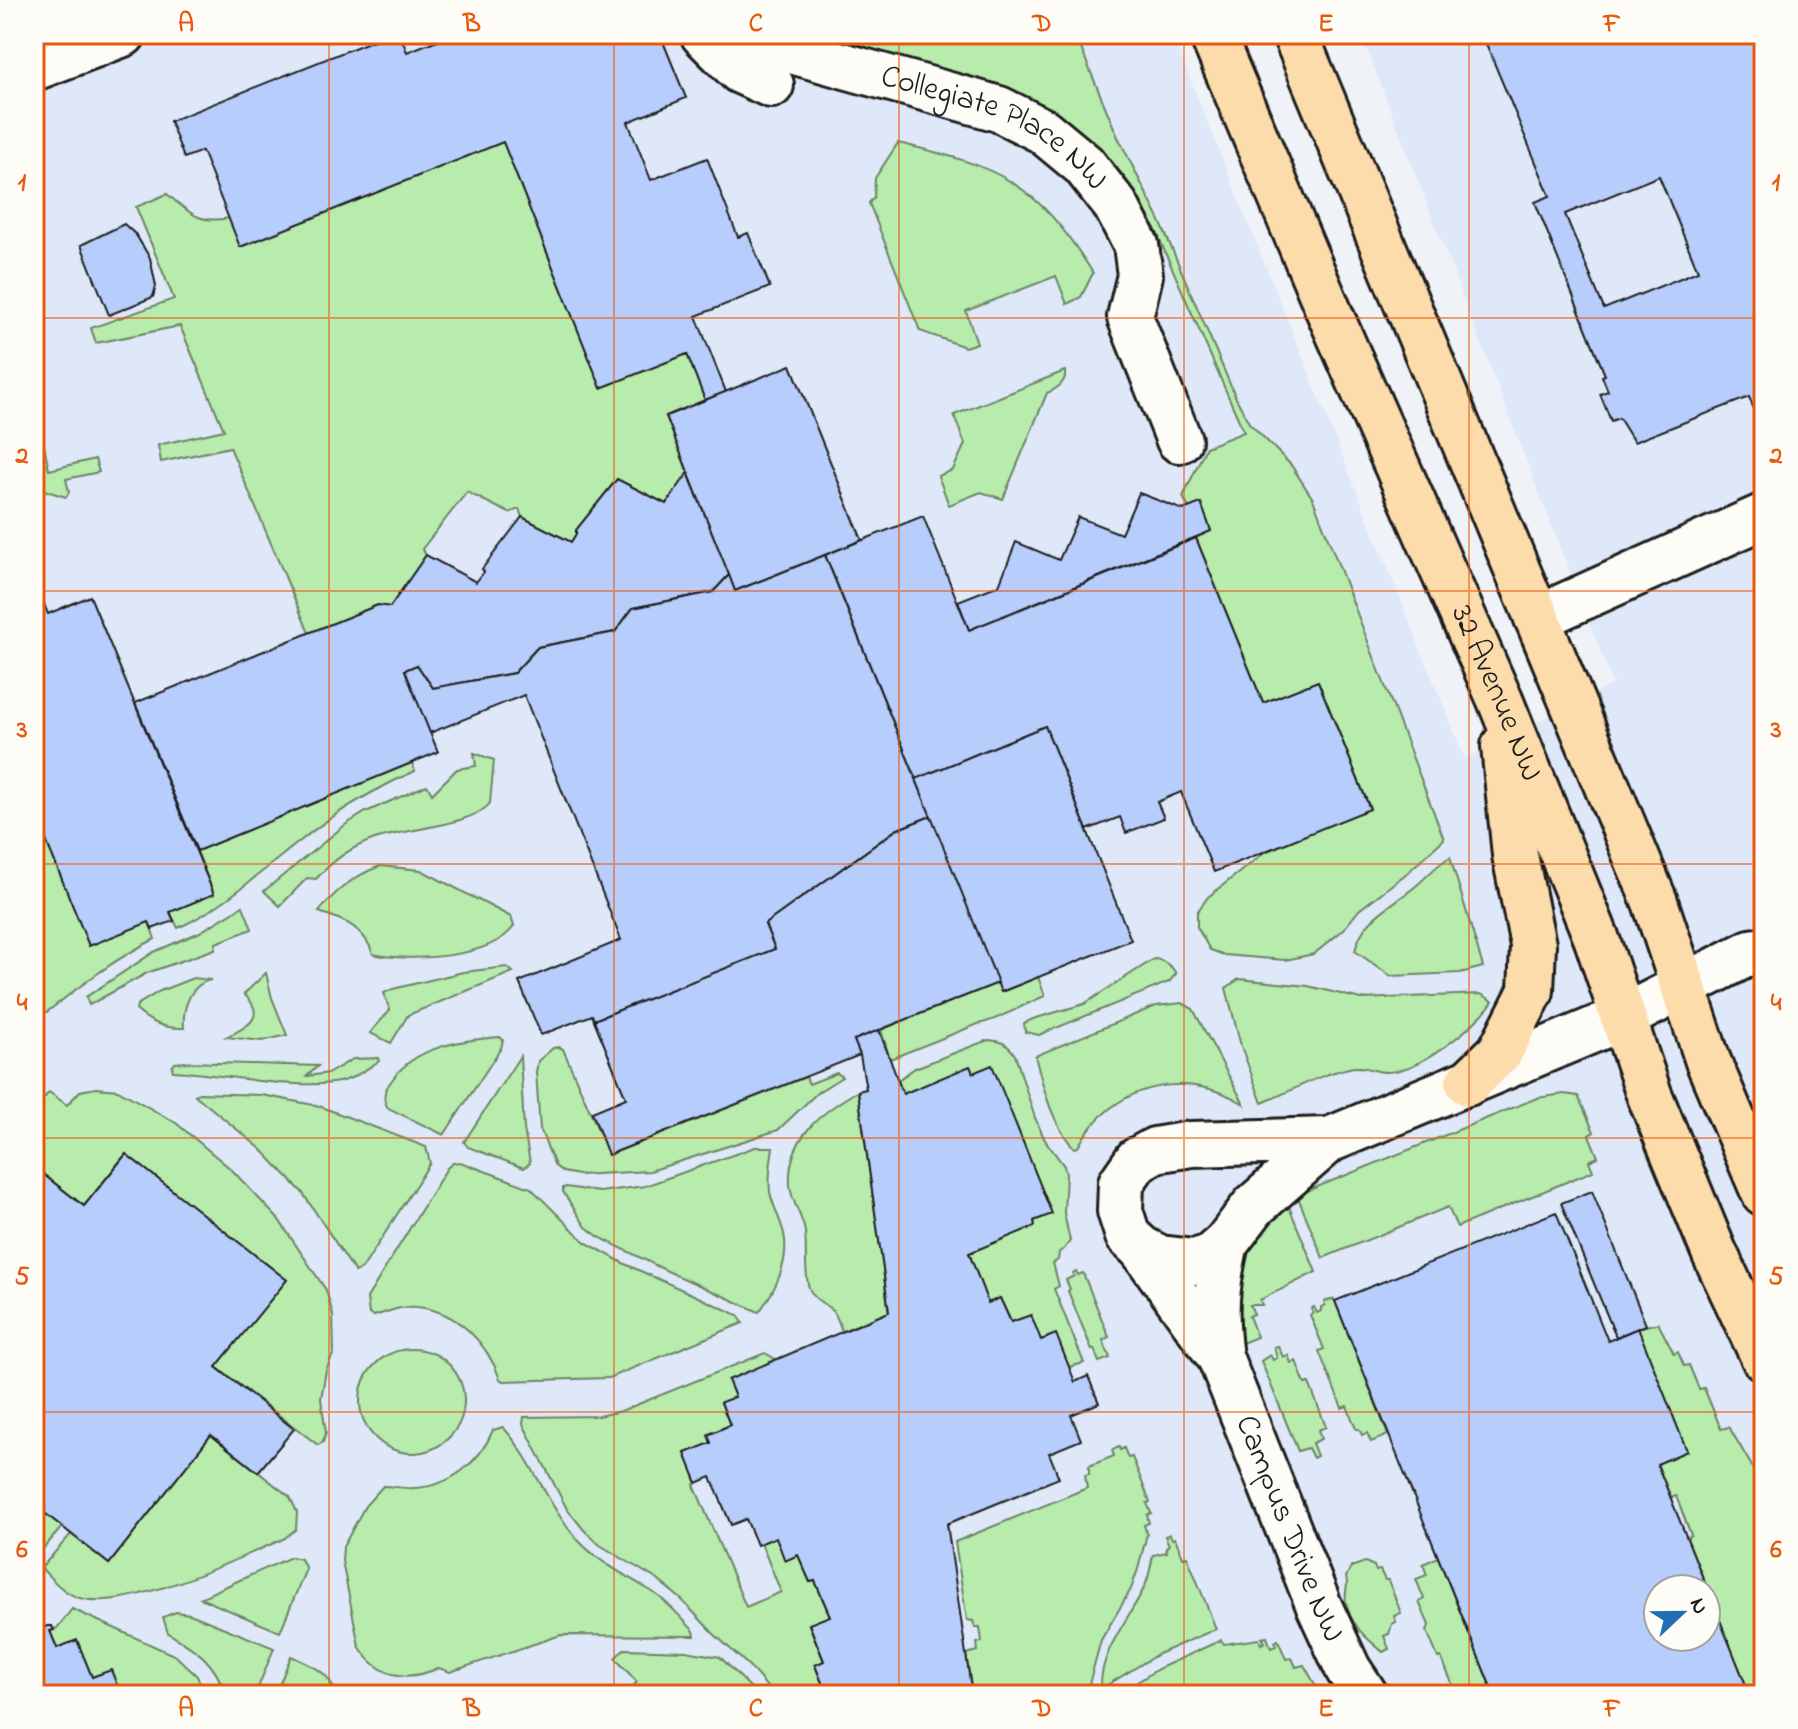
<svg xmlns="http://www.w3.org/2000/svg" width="1798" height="1729" viewBox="0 0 1798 1729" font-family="'Indie Flower',sans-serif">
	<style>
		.built { fill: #dee8f9; fill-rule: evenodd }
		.green { fill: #b8ecad; stroke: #6a8464; stroke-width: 2 }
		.building { fill: #b7cdfc; stroke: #1c1c1c; stroke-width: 2; fill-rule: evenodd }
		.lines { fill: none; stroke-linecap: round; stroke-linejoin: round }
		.minor-casing { stroke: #1c1c1c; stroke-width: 50 }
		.major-casing { stroke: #1c1c1c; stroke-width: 50 }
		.minor { stroke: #fdfcf7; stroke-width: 44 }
		.major { stroke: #fddcac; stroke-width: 44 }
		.grid { fill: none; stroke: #e8590c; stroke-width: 2; stroke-opacity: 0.55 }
		.labels { text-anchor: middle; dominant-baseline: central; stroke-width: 8; stroke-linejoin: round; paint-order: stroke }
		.street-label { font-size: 32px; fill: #1c1c1c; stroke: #fdfcf7 }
		.neatline { fill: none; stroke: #e8590c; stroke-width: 3 }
		.grid-label { font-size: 26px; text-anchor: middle; font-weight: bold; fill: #e8590c }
	</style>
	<rect width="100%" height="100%" fill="#eff3f8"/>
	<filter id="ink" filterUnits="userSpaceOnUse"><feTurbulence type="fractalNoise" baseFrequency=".0125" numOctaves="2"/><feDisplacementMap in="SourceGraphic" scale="16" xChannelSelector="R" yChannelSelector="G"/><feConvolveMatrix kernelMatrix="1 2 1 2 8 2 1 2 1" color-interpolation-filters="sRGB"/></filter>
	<g filter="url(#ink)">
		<path class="built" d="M34,34H1172L1465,759L1613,684L1361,34H1764V1695H34ZM1658,1589H1706V1637H1658Z"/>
		<g class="green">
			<polygon points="790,34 1075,34 1117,135 1160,221 1236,398 1249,423 1291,465 1313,499 1444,839 1407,873 1359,910 1343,930 1314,954 1285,960 1224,955 1210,950 1197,927 1197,912 1208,897 1265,852 1370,808 1318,681 1263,703 1196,538 1211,531 1201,504 1189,508 1183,497 1206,447 1244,432 1151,220 1130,188 1087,141"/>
			<path d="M503,142L601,388L687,354L705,400L666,416L688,473L666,504L617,479L576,530V534L571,542L522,517L519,509L509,513L467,492L422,549L426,555L390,607L377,605L309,633L230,447L161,462L158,445L224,430L180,326L96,343L91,328L174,299L136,207L167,194C190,213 198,224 229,218L241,247Z"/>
			<path d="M898,143C1001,167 1036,182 1093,273L1081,297L1067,304L1056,276L966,311L977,343L965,347L920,331L869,203L874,197L875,178Z"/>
			<path d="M1065,371C1067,383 1057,389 1047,393L1003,499L981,492L949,505L938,476L953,470L965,444L954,415Z"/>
			<polygon points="39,442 44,445 49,470 95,459 99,472 66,479 69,492 66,497 34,487 34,448"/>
			<path d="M474,753L494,760L490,803C474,826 400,829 372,840C350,848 331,862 316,879L307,878L280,906L264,891L345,825L366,812L427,785L432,794L457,769L476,766Z"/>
			<path d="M412,763L415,771C373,790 334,813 299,842C260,872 224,907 178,928L170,912L214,894L197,851Z"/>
			<path d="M34,811L149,922L155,939C116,958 81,985 47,1012H34Z"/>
			<path d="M1450,857L1483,967L1460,973L1391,976L1355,951C1362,917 1393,906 1417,885C1429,875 1436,865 1450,857Z"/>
			<path d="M380,866L421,870L511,917L514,926C492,959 408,962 373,954C364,927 344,920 319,912C336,890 354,876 380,866Z"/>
			<polygon points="243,906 252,929 216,943 215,949 147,973 89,1005 86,997 154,952 200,932"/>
			<path d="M1154,959C1162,959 1173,967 1176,974L1169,982L1039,1035L1025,1032L1024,1023L1033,1019L1084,1004Z"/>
			<polygon points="507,967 513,972 408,1015 391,1043 370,1033 390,1010 384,993 393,989 463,972"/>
			<path d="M266,973L272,998L287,1035L262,1041L226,1037C250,1026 267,1016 244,994Z"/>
			<path d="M1038,977L1045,996C1024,1004 997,1021 978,1024L890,1059L881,1030L998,983L1002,992Z"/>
			<path d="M193,978L211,980C190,984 182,1009 184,1028C165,1029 150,1023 136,1010L137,1005L160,991Z"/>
			<path d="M1239,979L1308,986L1361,999L1481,994L1493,1001C1476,1027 1419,1072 1386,1072C1374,1072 1361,1064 1349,1068C1321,1074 1289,1092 1262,1103L1241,1046L1226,988Z"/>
			<path d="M1182,1003L1193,1009L1244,1104C1186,1067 1110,1085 1078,1147L1074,1148C1051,1122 1044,1089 1035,1056L1156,1006Z"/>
			<path d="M500,1037L503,1040L501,1048L444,1135L388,1108C381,1097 385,1089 392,1080C415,1046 462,1040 500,1037Z"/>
			<path d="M988,1040C1002,1041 1007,1043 1015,1055L1035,1118L1045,1140L1064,1166L1066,1174L1064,1213L1070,1241L1064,1249L1059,1252L1058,1260L1053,1263L1059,1286L1054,1289L1084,1363L1069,1367L1056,1335L1041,1340L1011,1322L1000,1298L988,1303L969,1253L1035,1226L991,1066L973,1073L970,1067L903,1094L898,1080L915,1068Z"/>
			<polygon points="559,1047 563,1049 609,1155 806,1077 809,1084 837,1073 842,1077 818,1092 778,1130 650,1171 578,1175 563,1172 555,1166 540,1129 536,1072 538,1061 553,1048"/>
			<polygon points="520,1056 524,1129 530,1163 524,1168 468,1147 464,1142"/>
			<path d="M378,1058L379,1061C368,1068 358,1076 346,1080C307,1093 217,1073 173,1071L172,1067L175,1063L186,1062L318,1066L307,1076L329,1073L353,1059Z"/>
			<polygon points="96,1088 118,1090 176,1123 232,1170 279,1220 326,1290 333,1315 334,1352 326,1370 321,1399 326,1433 323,1442 318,1445 216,1367 286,1280 126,1154 84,1206 34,1167 34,1110 49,1092 67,1105 80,1091"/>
			<path d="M858,1091L889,1312L842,1331C840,1326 838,1319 835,1314C828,1303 814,1302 809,1288C804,1271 807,1250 805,1232C803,1216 791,1202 790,1185C787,1138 821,1112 858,1091Z"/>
			<polygon points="199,1093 262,1095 319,1106 426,1147 430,1163 362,1269 355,1272 302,1192 261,1149 195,1095"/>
			<polygon points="1564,1094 1578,1096 1594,1132 1589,1135 1598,1157 1589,1161 1593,1171 1457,1227 1448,1207 1323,1258 1297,1195 1537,1098"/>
			<path d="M755,1147H773C771,1162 768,1176 770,1192C773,1207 781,1220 784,1234C790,1261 775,1291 759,1312L665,1270L599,1237L586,1227L563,1192V1188L566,1187L599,1192L645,1186Z"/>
			<path d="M460,1162L531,1188L585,1242L625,1264L738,1315L743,1323L609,1378L503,1381L500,1379C487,1343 458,1311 417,1307C403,1305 387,1312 374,1316L369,1314L367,1298L447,1168L453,1163Z"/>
			<polygon points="1287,1202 1316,1272 1260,1300 1262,1305 1250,1305 1254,1314 1249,1316 1257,1337 1242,1343 1233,1321 1244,1251"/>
			<polygon points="1076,1271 1078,1275 1083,1273 1109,1337 1103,1340 1110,1358 1099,1362 1094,1349 1092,1350 1068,1291 1070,1289 1066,1280 1074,1276 1073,1273"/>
			<polygon points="1334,1299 1388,1435 1371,1442 1367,1433 1362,1435 1359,1429 1356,1429 1347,1406 1342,1408 1319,1351 1324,1349 1310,1315 1313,1313 1311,1309 1314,1307 1317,1313 1321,1311 1321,1307 1325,1305 1324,1302"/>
			<polygon points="1658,1323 1674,1354 1678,1352 1684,1366 1689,1365 1699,1389 1704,1388 1721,1429 1729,1427 1764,1487 1764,1695 1750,1695 1687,1538 1691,1535 1676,1496 1671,1498 1657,1464 1687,1451 1638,1328"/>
			<polygon points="1278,1346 1283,1357 1288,1355 1291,1363 1296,1361 1305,1384 1309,1383 1326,1427 1318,1430 1321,1439 1312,1443 1317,1456 1313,1458 1308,1448 1298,1451 1261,1361 1270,1355 1273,1360 1277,1358 1274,1347"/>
			<circle cx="412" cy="1401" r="52"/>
			<polygon points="765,1353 777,1360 735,1397 721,1403 730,1425 708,1434 711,1443 685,1453 697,1483 694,1485 746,1607 781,1592 761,1543 776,1537 785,1560 798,1555 810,1582 815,1581 830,1616 809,1625 824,1661 815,1666 827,1695 774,1695 749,1666 713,1633 681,1599 658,1580 600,1545 584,1530 567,1509 523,1424 524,1417 598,1416 621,1411"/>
			<path d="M503,1427C534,1461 547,1506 578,1540C599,1563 628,1576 654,1593C669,1603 681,1618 694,1631L695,1636L561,1635L450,1672L439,1668C406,1682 379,1678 359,1646L342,1561L343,1547L365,1506L383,1486C394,1486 405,1489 415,1488C451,1486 480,1462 493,1430Z"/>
			<path d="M211,1435L290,1497L297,1512L296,1529L285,1538C240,1558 127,1612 80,1598C64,1594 52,1579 41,1568L71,1534L110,1563Z"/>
			<polygon points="1119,1447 1120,1450 1124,1448 1128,1458 1132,1457 1150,1502 1147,1503 1151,1513 1147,1515 1149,1523 1144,1525 1147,1534 1138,1569 1131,1589 1101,1640 1086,1695 972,1695 966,1654 978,1651 977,1643 982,1642 980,1627 975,1627 973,1621 967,1620 955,1542 1087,1488 1085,1475 1089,1474 1089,1466 1114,1456 1112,1450"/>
			<polygon points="34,1510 43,1517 46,1514 62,1527 34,1559"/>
			<path d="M1170,1534L1172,1539L1175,1538L1183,1557L1187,1556L1216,1629L1158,1654L1104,1687L1101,1685C1101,1649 1130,1618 1145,1586C1149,1577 1151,1566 1153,1555L1167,1552L1166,1547L1169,1545L1165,1536Z"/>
			<polygon points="291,1557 301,1559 306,1569 280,1632 200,1598"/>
			<polygon points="1438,1557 1494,1695 1457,1695 1441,1657 1438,1658 1427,1631 1429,1625 1419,1602 1424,1599 1416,1579 1427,1575 1423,1564"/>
			<path d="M1365,1562L1374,1566L1376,1571L1380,1570L1385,1580H1388L1401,1613L1394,1616L1396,1622L1392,1624L1389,1634L1384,1636L1389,1649L1383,1652C1366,1638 1350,1625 1346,1602C1344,1593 1349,1586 1346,1577L1351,1567Z"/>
			<polygon points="72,1609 176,1656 197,1676 206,1695 121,1695 111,1671 92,1677 57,1648 50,1631 57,1628"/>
			<path d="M176,1612L190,1614L274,1648L255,1695H226C214,1660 198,1651 168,1633L163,1617Z"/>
			<polygon points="1267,1637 1271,1648 1276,1646 1275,1642 1278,1640 1286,1659 1292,1658 1296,1667 1304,1665 1321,1695 1117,1695 1158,1669 1221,1640 1224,1644 1259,1639 1261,1644 1265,1642 1262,1638"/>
			<polygon points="624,1649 686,1651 720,1657 758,1695 625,1695 637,1682 615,1658"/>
			<path d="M291,1656C312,1666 330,1671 336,1695H275Z"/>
		</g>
		<g class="building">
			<polygon points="389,34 400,34 407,52 453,34 500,34 501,37 510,34 660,34 686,98 628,122 651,180 707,158 738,237 748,233 770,287 696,316 726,392 705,400 687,354 601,388 503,142 240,247 202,151 184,158 170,121"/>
			<path d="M1482,34H1764V433L1749,397L1634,442L1619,418L1611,421L1600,394L1608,391L1602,376L1605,375L1535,202L1550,196ZM1659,176L1698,271L1604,309L1565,214Z"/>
			<polygon points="124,224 136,235 150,258 156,286 153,297 109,315 81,245"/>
			<polygon points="791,365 862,540 735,591 666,416"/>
			<polygon points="688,473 729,575 713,592 633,608 615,632 538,647 514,673 433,688 417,665 405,670 438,752 197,851 135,703 378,605 390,607 426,555 476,582 484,572 482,569 522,517 571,542 576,534 576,530 617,479 666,504"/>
			<polygon points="1139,493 1183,510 1201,503 1211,531 969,630 958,601 999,585 1016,542 1059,560 1078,517 1121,534"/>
			<polygon points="923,516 969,630 1196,538 1263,703 1318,681 1370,809 1214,872 1181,792 1157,802 1164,818 1126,833 1120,817 1087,830 1045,726 916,779 825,555"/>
			<polygon points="825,555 931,816 896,830 765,924 775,949 594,1020 592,1015 541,1035 519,982 621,940 524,695 430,733 405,670 417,665 433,688 514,673 538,647 615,632 633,608 713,592 729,575 735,591"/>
			<polygon points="90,596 214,894 170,912 174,921 152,929 149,922 89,946 34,811 34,608 44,604 48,614"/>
			<polygon points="1045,726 1131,940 1001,992 916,779"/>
			<polygon points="931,816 998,983 854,1040 860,1055 608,1155 592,1112 626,1098 594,1020 775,949 765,924 896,830"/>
			<polygon points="879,1030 903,1094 970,1066 973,1073 992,1065 1052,1214 1034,1221 1035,1226 969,1253 988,1303 1000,1298 1011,1322 1031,1315 1041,1340 1056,1334 1075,1382 1088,1376 1099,1403 1071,1415 1081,1440 1049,1453 1059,1478 947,1524 972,1695 827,1695 815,1665 824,1661 809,1624 830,1616 815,1581 810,1582 798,1555 785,1561 776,1537 757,1545 746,1519 731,1525 711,1477 697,1483 685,1453 711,1443 708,1435 730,1425 721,1402 735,1397 728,1380 889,1312 858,1091 866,1089 860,1055 854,1040"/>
			<polygon points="126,1154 287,1280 216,1367 294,1429 258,1472 211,1435 109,1564 46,1514 44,1518 34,1510 34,1178 39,1171 84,1206"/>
			<polygon points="1592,1191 1646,1325 1616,1337 1561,1203"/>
			<path d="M1556,1212L1608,1341L1638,1328L1687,1451L1657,1464L1750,1695H1494L1438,1557L1335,1301ZM1658,1589H1706V1637H1658Z"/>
			<polygon points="47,1626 52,1626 54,1630 50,1631 57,1648 77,1640 92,1677 111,1670 121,1695 34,1695 34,1632"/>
		</g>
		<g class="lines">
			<defs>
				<g id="minor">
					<polyline points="703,34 740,71 771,85"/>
					<path id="s1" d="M746,34L774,46L999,109L1043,131L1084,165L1116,206L1136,245L1140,275L1130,317L1179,440"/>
					<polyline points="34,68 123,34"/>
					<polyline points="1537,618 1764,516"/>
					<polyline points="1329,1140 1191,1144 1155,1150 1137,1160 1121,1183 1120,1211 1128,1236 1142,1249 1160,1258 1194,1262 1210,1257 1226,1243 1254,1206 1329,1140 1622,1018 1751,952 1764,950"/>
					<path id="s2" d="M1226,1243C1216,1287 1214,1313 1220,1357L1319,1606L1348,1669L1365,1695"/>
					<polyline points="1142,1249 1220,1357"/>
				</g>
				<g id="major">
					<path id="s3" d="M1212,34L1330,314L1500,700L1596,937L1649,1094L1714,1252L1764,1358"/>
					<polyline points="1295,34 1655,902 1708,1061 1764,1193"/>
					<polyline points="1468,1083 1500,1052 1531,991 1533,945 1515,855 1504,746"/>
				</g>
			</defs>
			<use href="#minor" class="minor-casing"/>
			<use href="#major" class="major-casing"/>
			<use href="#minor" class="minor"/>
			<use href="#major" class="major"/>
		</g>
	</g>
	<path class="grid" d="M329,34V1695M614,34V1695M899,34V1695M1184,34V1695M1469,34V1695M34,318H1764M34,591H1764M34,864H1764M34,1138H1764M34,1412H1764"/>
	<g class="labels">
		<g class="street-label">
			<text stroke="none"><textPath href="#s1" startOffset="268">Collegiate Place NW</textPath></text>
			<text stroke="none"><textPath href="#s3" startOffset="718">32 Avenue NW</textPath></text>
			<text stroke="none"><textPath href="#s2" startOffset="300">Campus Drive NW</textPath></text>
		</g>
	</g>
	<rect width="1798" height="1729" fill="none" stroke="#fdfcf7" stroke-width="88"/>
	<g transform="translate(1682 1613) rotate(68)"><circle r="38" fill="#fdfcf7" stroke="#a3a29f" stroke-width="2"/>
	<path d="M0-6L14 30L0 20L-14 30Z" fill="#1f6fb2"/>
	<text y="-12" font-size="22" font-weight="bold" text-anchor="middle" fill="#1c1c1c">N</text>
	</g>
	<rect x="44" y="44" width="1710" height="1641" class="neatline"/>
	<g class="grid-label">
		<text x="186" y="31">A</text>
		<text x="472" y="31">B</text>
		<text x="756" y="31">C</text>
		<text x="1042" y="31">D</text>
		<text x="1326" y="31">E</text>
		<text x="1612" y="31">F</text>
		<text x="22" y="190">1</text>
		<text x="1776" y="190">1</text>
		<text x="22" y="463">2</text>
		<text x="1776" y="463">2</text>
		<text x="22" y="737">3</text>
		<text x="1776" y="737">3</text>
		<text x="22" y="1010">4</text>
		<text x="1776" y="1010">4</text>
		<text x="22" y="1284">5</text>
		<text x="1776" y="1284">5</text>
		<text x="22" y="1557">6</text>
		<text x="1776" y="1557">6</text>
		<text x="186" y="1716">A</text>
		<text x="472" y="1716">B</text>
		<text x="756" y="1716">C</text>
		<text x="1042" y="1716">D</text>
		<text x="1326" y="1716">E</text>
		<text x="1612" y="1716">F</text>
	</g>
</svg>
